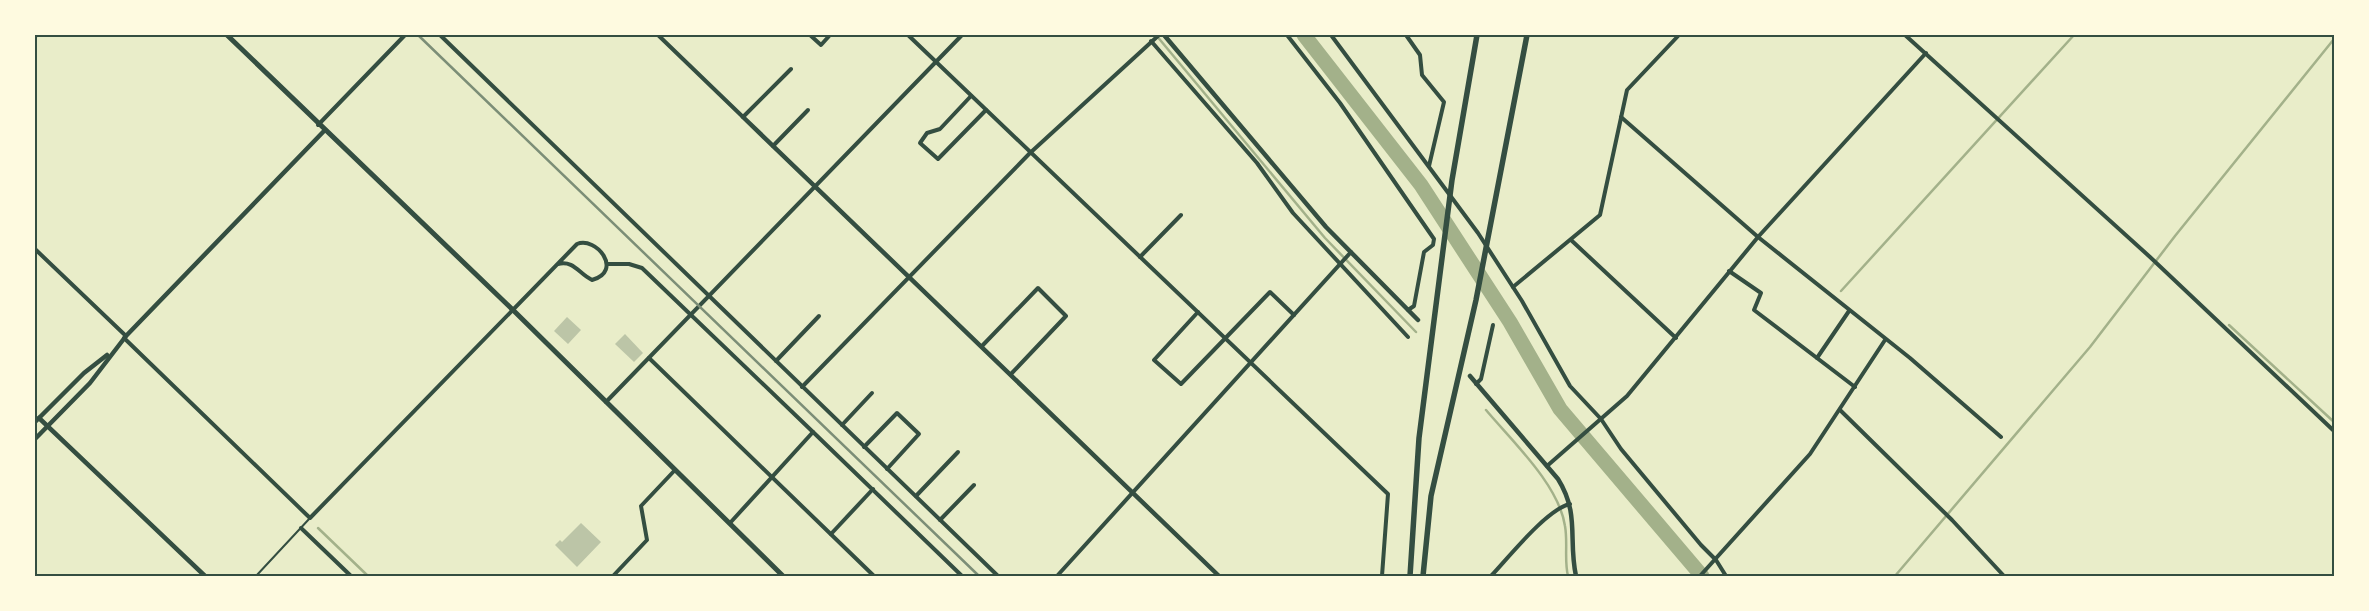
<svg xmlns="http://www.w3.org/2000/svg" width="2369" height="611" viewBox="0 0 2369 611" font-family="'PT Sans Narrow',sans-serif">
	<style>
		.lines { fill: none; stroke-linecap: round; stroke-linejoin: round }
		.stream { stroke: #a3b18a; stroke-width: 2.5 }
		.river { stroke: #a3b18a; stroke-width: 15 }
		.building { fill: #bcc5a7 }
		.service { stroke: #344e41; stroke-width: 2 }
		.minor { stroke: #344e41; stroke-width: 4 }
		.tertiary { stroke: #344e41; stroke-width: 4.5 }
		.secondary { stroke: #344e41; stroke-width: 5 }
		.trunk { stroke: #344e41; stroke-width: 5.5 }
		.rail { stroke: #7c8e77; stroke-width: 2.5 }
		.neatline { fill: none; stroke: #344e41; stroke-width: 2 }
	</style>
	<rect width="100%" height="100%" fill="#e9edc9"/>
	<g class="lines">
		<g class="stream">
			<polyline points="1156,35 1325,238 1416,332"/>
			<polyline points="1841,291 2074,35"/>
			<polyline points="2229,325 2334,422"/>
			<path d="M1486,410C1512,441 1559,485 1565,526C1568,543 1564,560 1568,576"/>
			<polyline points="318,528 368,576"/>
			<polyline points="1895,576 2090,347 2175,236 2334,39"/>
		</g>
		<polyline class="river" points="1304,35 1421,185 1510,322 1560,409 1702,576"/>
	</g>
	<g class="building">
		<polygon points="567,317 581,330 568,344 554,331"/>
		<polygon points="625,334 643,353 634,362 615,344"/>
		<polygon points="581,523 601,542 577,567 555,545 560,540 562,542"/>
	</g>
	<g class="lines">
		<polyline class="service" points="256,576 310,518"/>
		<g class="minor">
			<polyline points="440,35 998,576"/>
			<polyline points="658,35 743,117 791,69"/>
			<polyline points="810,35 821,45 830,35"/>
			<polyline points="908,35 1388,494 1382,576"/>
			<polyline points="1287,35 1340,103 1434,239 1433,245 1424,252 1414,306 1408,310"/>
			<polyline points="1331,35 1478,233 1522,301 1570,386 1601,419 1621,449 1701,545 1716,560 1726,576"/>
			<polyline points="1406,35 1420,55 1422,75 1444,102 1429,166"/>
			<polyline points="1905,35 2150,257 2334,431"/>
			<polyline points="35,37 36,35"/>
			<polyline points="1151,41 1257,163 1293,213 1408,337"/>
			<polyline points="971,96 940,129 927,133 920,143 938,159 986,110"/>
			<polyline points="1621,117 1758,237 1910,358 2001,437"/>
			<polyline points="318,125 405,35"/>
			<polyline points="773,146 808,110"/>
			<polyline points="1571,240 1676,338"/>
			<polyline points="35,249 126,336"/>
			<polyline points="1140,257 1181,215"/>
			<polyline points="608,264 629,264 642,268 813,432 730,523"/>
			<polyline points="1729,271 1761,293 1754,310 1855,387"/>
			<polyline points="1513,287 1600,215 1627,90 1679,35"/>
			<polyline points="1198,312 1154,360 1181,384 1270,292 1294,315"/>
			<path d="M124,338L310,518L577,244C596,236 624,271 592,280C579,274 574,260 558,264"/>
			<polyline points="982,346 1038,288 1066,316 1011,374"/>
			<polyline points="649,358 874,576"/>
			<polyline points="1817,358 1849,311"/>
			<polyline points="776,361 819,316"/>
			<polyline points="1476,384 1481,379 1493,325"/>
			<polyline points="802,387 1030,153 1159,35"/>
			<polyline points="606,402 962,35"/>
			<polyline points="1840,410 1952,520 2004,576"/>
			<polyline points="842,425 872,393"/>
			<polyline points="813,432 962,576"/>
			<polyline points="864,447 897,413 919,434 887,469"/>
			<polyline points="1547,466 1627,396 1758,237 1926,53"/>
			<polyline points="916,496 958,452"/>
			<polyline points="940,520 974,485"/>
			<polyline points="301,528 351,576"/>
			<polyline points="831,534 873,489"/>
			<polyline points="613,576 647,540 641,506 675,470"/>
			<polyline points="1057,576 1351,252"/>
			<path d="M1491,576C1509,557 1547,509 1570,504"/>
			<polyline points="1700,576 1810,454 1885,340"/>
		</g>
		<g class="tertiary">
			<polyline points="1164,35 1326,227 1418,320"/>
			<polyline points="743,117 1219,576"/>
			<path d="M1470,376L1558,479C1580,514 1568,540 1576,576"/>
			<polyline points="39,418 205,576"/>
			<polyline points="35,422 84,373 107,355"/>
			<polyline points="35,439 90,383 126,336 324,131"/>
		</g>
		<polyline class="secondary" points="227,35 513,310 783,576"/>
		<g class="trunk">
			<polyline points="1410,576 1419,438 1452,180 1477,35"/>
			<polyline points="1423,576 1431,496 1476,300 1527,35"/>
		</g>
		<polyline class="rail" points="418,35 979,576"/>
	</g>
	<rect width="2369" height="611" fill="none" stroke="#fefae0" stroke-width="72"/>
	<rect x="36" y="36" width="2297" height="539" class="neatline"/>
</svg>
